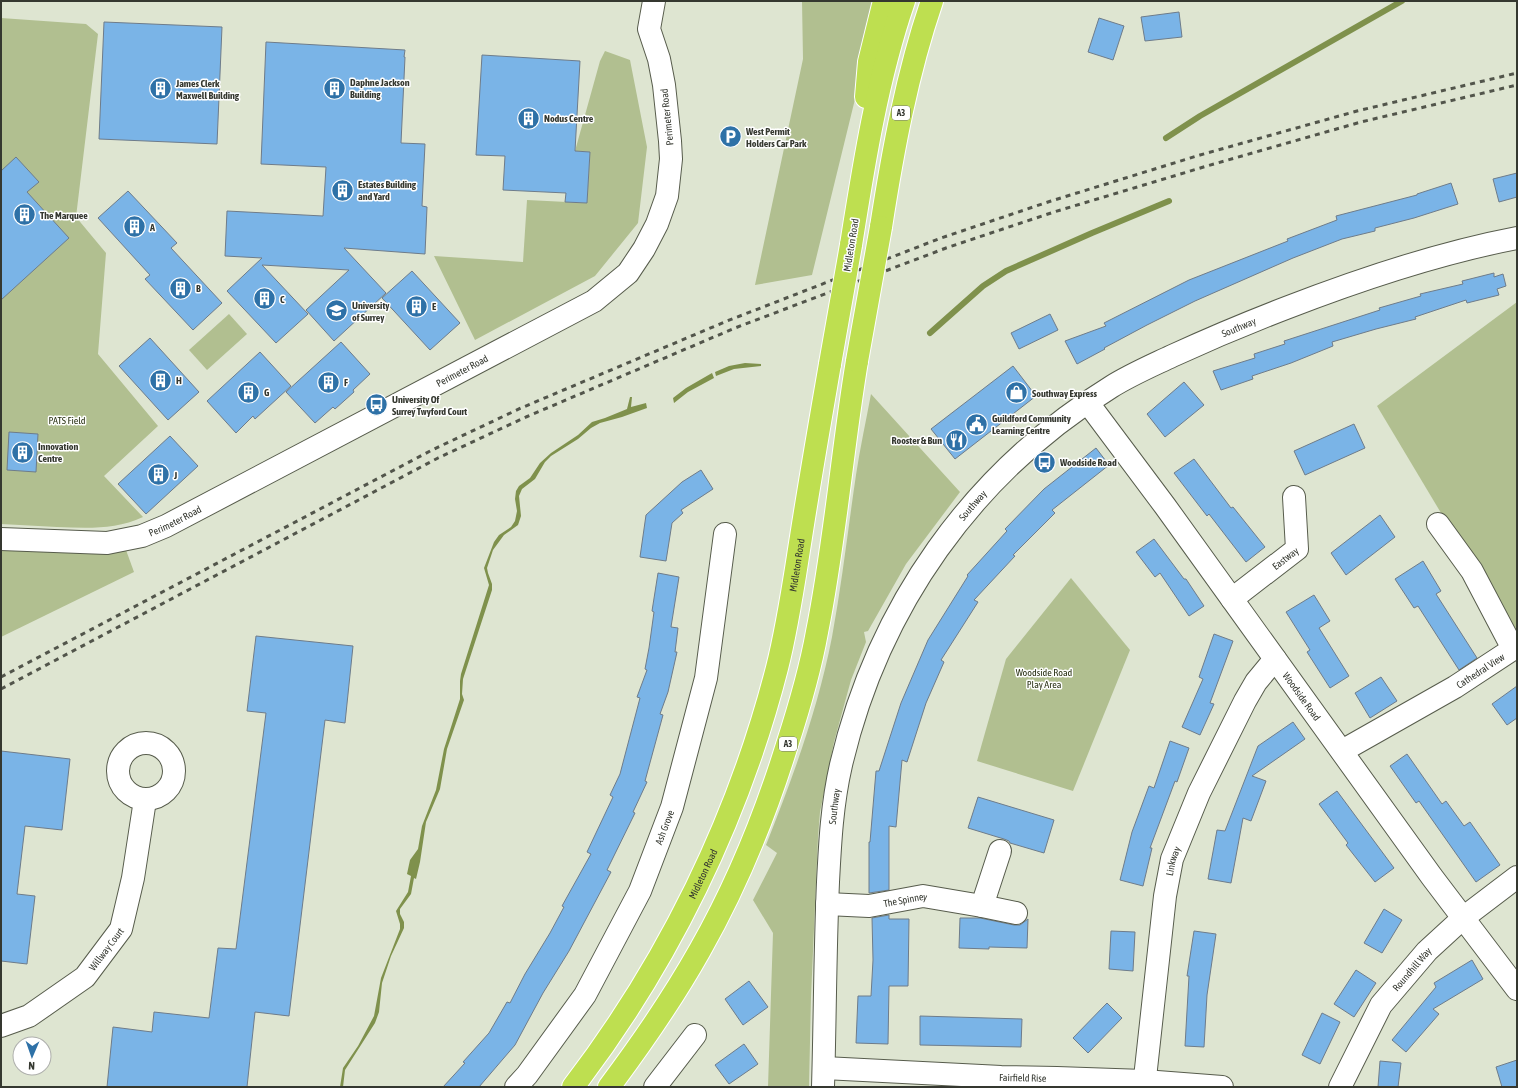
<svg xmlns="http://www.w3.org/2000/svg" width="1518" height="1088" viewBox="0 0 1518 1088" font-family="'Asap Condensed',sans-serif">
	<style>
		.green { fill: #b1bf90 }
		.water { fill: #7f914c }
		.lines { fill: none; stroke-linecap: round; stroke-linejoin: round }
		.stream { stroke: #7f914c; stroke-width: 6 }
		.building { fill: #7ab4e7; stroke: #6e7c8a }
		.minor-casing { stroke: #575c4c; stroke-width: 24 }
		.highway-casing { stroke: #fff; stroke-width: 24 }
		.minor { stroke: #fff; stroke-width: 22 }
		.highway { stroke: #bedf50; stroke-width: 22 }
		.rail { stroke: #52554b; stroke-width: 3; stroke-dasharray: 5 5; stroke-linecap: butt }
		.highway-bridge-casing { stroke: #fff; stroke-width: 24; stroke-linecap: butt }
		.highway-bridge { stroke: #bedf50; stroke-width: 22 }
		.labels { text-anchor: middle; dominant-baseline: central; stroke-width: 3; stroke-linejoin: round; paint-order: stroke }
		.shield { fill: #fff; stroke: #72746e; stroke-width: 1 }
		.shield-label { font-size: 9px; font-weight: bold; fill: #353830 }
		.poi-label { font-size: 10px; font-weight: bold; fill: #353830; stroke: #fff; text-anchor: start }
		.street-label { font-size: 10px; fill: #353830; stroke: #fff }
		.park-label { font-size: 10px; fill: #272f11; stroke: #fff }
	</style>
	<rect width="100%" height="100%" fill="#dee5d1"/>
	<g class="green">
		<polygon points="802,1 879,1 812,275 755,285 803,59"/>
		<path d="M1,18L86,24L98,34L76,217L106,253L98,354L158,426L104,476L143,517C115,530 87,528 57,527C38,526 20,525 1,524Z"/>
		<polygon points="605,51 630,60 647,147 638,223 595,276 475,340 434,256 523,262 527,200 587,203 590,152 575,151 600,61"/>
		<polygon points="1517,302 1517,640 1377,406"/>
		<polygon points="229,314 247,334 207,370 189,350"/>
		<path d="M871,394L960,492L906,564L868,631L864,632L866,642L851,680L834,742L820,812L818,837L811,997L809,1087H768L773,933L753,900L777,853L766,845C793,777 818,709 832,637C842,583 848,529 856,475C860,448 866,421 871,394Z"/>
		<polygon points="1,548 126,550 134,572 1,637"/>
		<polygon points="1071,578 1130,650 1073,791 977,761 1006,659"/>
	</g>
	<g class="water">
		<polygon points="745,363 761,364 761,366 734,369 716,376 715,372 729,366"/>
		<polygon points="712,373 714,378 688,392 674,403 673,398 686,388"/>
		<polygon points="630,397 632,397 631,407 646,403 647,408 622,417 600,423 591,428 578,439 551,456 545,462 535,479 522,489 519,496 521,516 518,525 504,535 493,550 487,568 488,573 492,584 492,590 463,679 462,694 464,700 447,749 440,789 426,822 420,862 416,879 414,878 411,894 400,909 400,914 404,922 404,928 391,956 382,983 379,1012 375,1023 345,1070 343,1087 340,1087 343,1068 358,1046 374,1016 381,978 400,929 400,924 396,911 408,892 411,876 407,874 410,860 418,849 422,826 436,790 444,749 460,699 460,681 461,674 489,585 484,568 494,542 499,535 511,527 515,521 517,511 515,499 516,491 519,486 530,478 540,463 551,453 578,435 592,422 605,418 627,409"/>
	</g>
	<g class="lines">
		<g class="stream">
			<polyline points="1166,138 1200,116 1402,1"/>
			<polyline points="930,333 983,286 1006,271 1092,233 1169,201"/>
		</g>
	</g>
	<g class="building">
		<polygon points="1179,12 1182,37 1145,41 1141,17"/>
		<polygon points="1099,18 1124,26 1113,60 1088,52"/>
		<polygon points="104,22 222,27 217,144 99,139"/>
		<polygon points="266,42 405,50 404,57 405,57 401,143 425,144 422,206 427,207 425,254 344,248 386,293 334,341 306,310 349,270 262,265 308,314 276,343 227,291 262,258 225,256 227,211 323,216 326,167 261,164"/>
		<polygon points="482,55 580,61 575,151 590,152 587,203 565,202 566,193 503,190 505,156 476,155"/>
		<polygon points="16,157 39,182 27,192 69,238 1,300 1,171"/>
		<polygon points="1517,173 1517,197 1499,202 1493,179"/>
		<polygon points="1451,183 1458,204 1414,218 1375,228 1375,231 1342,239 1293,258 1195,301 1147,325 1104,348 1105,349 1077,364 1065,341 1106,326 1104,323 1189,280 1288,241 1287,239 1337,220 1336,216 1417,195 1417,194"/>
		<polygon points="128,191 177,243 171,248 222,303 193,330 145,279 150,275 98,218"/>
		<polygon points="412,271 460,323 430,350 382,298"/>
		<polygon points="1494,273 1494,277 1503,274 1506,286 1497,289 1499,295 1467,303 1466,300 1415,317 1416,319 1376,329 1332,342 1333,346 1291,363 1252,376 1253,379 1221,390 1213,371 1255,358 1254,354 1285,344 1284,341 1380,310 1379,308 1421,296 1420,294 1463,284 1462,281"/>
		<polygon points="1050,314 1058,330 1019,349 1011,333"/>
		<polygon points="150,338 199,392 168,420 119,366"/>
		<polygon points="341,342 370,374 353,390 354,392 335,409 333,407 315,423 286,392"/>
		<polygon points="260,352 291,386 255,419 253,416 236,433 207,401"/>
		<polygon points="1013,366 1036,396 955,459 931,429"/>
		<polygon points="1184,382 1204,405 1165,437 1147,414"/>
		<polygon points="1354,424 1365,448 1305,475 1294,451"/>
		<polygon points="9,432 38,434 36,472 7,470"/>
		<polygon points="170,436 198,466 146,514 118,484"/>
		<polygon points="1096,448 1109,465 1052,510 1055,513 1013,555 1015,556 974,600 978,602 941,660 944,662 926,703 907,762 902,760 896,827 889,826 889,890 869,893 869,842 870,842 876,771 879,771 901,703 928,640 968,576 967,575 1007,531 1005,529 1044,489"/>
		<polygon points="1194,459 1231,508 1233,507 1265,547 1246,562 1209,514 1207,516 1174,473"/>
		<polygon points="701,470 713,489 681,510 683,513 672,523 666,561 640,557 646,515 682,482"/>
		<polygon points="1380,515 1395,537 1346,575 1331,553"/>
		<polygon points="1154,539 1184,579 1186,579 1204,606 1189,616 1160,573 1155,577 1136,552"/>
		<polygon points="1423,561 1441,591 1436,594 1477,658 1459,670 1418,606 1414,608 1395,579"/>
		<polygon points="658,573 679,577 671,627 678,628 675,652 677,652 668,692 660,714 663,715 645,781 647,782 633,812 635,813 607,870 611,872 569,951 543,993 515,1045 479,1087 443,1087 465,1063 463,1062 489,1033 507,1002 510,1003 525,974 550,933 564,907 562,906 591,854 587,852 613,797 610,795 620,774 640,698 637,697 647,670 645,669 649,648 654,612 652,611"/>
		<polygon points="1314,595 1330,621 1319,628 1349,676 1330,688 1307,652 1310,650 1286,612"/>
		<polygon points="1214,634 1233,641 1210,703 1214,704 1200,735 1182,727 1203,679 1199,677"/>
		<polygon points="256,636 353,646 345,723 325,720 289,1016 255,1012 247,1087 107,1087 113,1027 152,1032 154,1012 209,1018 218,948 236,949 266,713 247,711"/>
		<polygon points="1381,677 1397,701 1370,718 1355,693"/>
		<polygon points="1517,686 1517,718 1507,725 1492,704"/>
		<polygon points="1293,722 1305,739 1252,776 1266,781 1251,821 1243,818 1231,883 1208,879 1217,830 1225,831 1258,746"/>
		<polygon points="1170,741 1189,748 1177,782 1175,781 1150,848 1152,848 1143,886 1120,880 1132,832 1149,786 1154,788"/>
		<polygon points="1,751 70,759 62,830 25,826 17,894 35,896 27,964 1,961"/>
		<polygon points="1407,754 1442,804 1446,801 1464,826 1470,822 1500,865 1476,882 1419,801 1416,803 1390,766"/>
		<polygon points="1337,791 1394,868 1375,882 1346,845 1348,843 1319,804"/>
		<polygon points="978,797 1054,820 1044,853 1010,843 1009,841 1004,839 968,828"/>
		<polygon points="1384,909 1402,920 1382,953 1364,943"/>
		<polygon points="889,915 889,919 909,919 908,986 889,986 888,1044 856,1043 858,996 871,996 873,960 872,918"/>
		<polygon points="960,918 980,918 1014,925 1020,925 1028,919 1027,948 989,947 989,949 959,948"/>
		<polygon points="1111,931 1135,932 1133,971 1109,969"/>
		<polygon points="1194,931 1216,934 1207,995 1204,1047 1185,1046 1189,976 1187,976"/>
		<polygon points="1472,960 1483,979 1433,1009 1439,1014 1406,1052 1392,1040 1436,987 1434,983"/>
		<polygon points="1356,970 1376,983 1354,1017 1334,1004"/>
		<polygon points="749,981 768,1007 743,1025 725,999"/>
		<polygon points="1107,1003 1122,1018 1088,1053 1073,1038"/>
		<polygon points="1322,1013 1340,1022 1320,1064 1302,1055"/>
		<polygon points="920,1016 1022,1019 1021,1047 920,1045"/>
		<polygon points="744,1044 758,1064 729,1084 715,1065"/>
		<polygon points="1517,1060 1517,1087 1502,1087 1496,1067"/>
		<polygon points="1380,1061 1401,1063 1398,1087 1378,1087"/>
	</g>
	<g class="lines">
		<defs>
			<g id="minor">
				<path id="s1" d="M1088,403L1165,506L1432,877L1517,989"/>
				<path id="s2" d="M1,539L107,543L142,536L166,526L594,301L628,273L644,249L657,224L667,196L671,159L670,141L664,85L659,59L649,29L654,1"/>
				<path id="s3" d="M1232,599L1297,549L1294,497"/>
				<circle cx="146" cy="771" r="28"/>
				<path id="s4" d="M1342,751L1455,687L1513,649L1472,571L1438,524"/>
				<path id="s5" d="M827,904L869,906L923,896L982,906L1000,851"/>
				<polyline points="982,906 1016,913"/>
				<path id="s6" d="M1,1026L29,1016L85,977L121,929L133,878L145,800"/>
				<path id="s7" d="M824,1068L1001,1077L1057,1078L1144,1081L1222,1087"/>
				<path id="s8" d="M516,1087L527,1075L585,995L640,891L672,807L706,678L725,534"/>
				<polyline points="655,1087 695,1035"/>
				<path id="s9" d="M823,1087C825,1019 825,951 828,882C830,843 832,804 841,765C878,607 972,473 1111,387C1130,375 1151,366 1172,356C1209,339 1247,323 1286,308C1361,279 1438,253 1517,238"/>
				<path id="s10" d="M1144,1087L1165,896L1172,859L1199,793L1245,701L1256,682L1275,659"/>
				<path id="s11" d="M1340,1087L1381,1005L1427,951L1463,918L1517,877"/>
			</g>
			<g id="highway">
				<polyline points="866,97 869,62 884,1"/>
				<path d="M881,227C893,150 907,74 932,1"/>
				<path d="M851,245C864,163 877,80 904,1"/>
				<path id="s12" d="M573,1087C668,963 738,820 777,668C788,625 794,581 801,537C810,479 820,422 830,364"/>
				<path d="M609,1087C642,1043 673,998 700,950C737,885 765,816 787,745C799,708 810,671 817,632C835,543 842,451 857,361"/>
			</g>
		</defs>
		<use href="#minor" class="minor-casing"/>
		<use href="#highway" class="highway-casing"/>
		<use href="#minor" class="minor"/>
		<use href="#highway" class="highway"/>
		<g class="rail">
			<polyline points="1,677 432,450 521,408 727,321 941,238 1051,201 1200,155 1357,111 1517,73"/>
			<polyline points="1,689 438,458 526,417 735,328 946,248 1054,212 1207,166 1361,122 1517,85"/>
		</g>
		<defs>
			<g id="highway-bridge">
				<polyline points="857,361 881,227"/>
				<polyline points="830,364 851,245"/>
			</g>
		</defs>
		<use href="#highway-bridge" class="highway-bridge-casing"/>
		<use href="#highway-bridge" class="highway-bridge"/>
	</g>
	<defs>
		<symbol id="building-disc" viewBox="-11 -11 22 22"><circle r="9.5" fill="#2e71a7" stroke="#fff"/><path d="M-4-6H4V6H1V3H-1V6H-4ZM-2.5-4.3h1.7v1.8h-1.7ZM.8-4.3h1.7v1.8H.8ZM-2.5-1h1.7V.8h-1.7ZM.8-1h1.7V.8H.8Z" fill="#fff"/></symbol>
		<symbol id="parking-disc" viewBox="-11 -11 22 22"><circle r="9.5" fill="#2e71a7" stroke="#fff"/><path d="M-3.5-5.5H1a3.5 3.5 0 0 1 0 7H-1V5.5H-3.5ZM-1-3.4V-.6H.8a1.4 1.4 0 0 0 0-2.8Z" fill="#fff"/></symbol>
		<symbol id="university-disc" viewBox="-11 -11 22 22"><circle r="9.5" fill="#2e71a7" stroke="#fff"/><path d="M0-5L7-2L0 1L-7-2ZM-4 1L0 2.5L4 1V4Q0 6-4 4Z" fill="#fff"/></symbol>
		<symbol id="shop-disc" viewBox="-11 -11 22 22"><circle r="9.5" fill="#2e71a7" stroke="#fff"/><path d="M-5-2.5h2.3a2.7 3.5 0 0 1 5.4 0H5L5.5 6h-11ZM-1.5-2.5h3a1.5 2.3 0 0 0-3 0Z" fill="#fff"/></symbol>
		<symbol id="bus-disc" viewBox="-11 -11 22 22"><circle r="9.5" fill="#2e71a7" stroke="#fff"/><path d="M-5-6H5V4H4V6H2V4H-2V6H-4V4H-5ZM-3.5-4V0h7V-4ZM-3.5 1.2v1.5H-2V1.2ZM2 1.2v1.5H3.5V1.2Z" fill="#fff"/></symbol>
		<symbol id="civic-disc" viewBox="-11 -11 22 22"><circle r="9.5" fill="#2e71a7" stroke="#fff"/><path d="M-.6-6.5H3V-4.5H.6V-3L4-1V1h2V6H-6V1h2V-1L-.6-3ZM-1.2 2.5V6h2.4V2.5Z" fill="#fff"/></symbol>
		<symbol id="restaurant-disc" viewBox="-11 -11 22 22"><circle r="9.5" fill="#2e71a7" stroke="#fff"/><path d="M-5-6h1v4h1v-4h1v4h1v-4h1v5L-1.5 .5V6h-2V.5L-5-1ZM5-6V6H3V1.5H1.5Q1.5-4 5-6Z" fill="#fff"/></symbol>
	</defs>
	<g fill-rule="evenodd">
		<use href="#building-disc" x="322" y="76" width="25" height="25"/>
		<use href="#building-disc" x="148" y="76" width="25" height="25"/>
		<use href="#building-disc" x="516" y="106" width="25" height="25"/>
		<use href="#parking-disc" x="718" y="124" width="25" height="25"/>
		<use href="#building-disc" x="330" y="178" width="25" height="25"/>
		<use href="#building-disc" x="12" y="202" width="25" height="25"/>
		<use href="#building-disc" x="122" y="214" width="25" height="25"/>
		<use href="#building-disc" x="168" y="276" width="25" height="25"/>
		<use href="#building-disc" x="252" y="286" width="25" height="25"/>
		<use href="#building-disc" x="404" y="294" width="25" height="25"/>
		<use href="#university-disc" x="324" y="298" width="25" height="25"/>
		<use href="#building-disc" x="148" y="368" width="25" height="25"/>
		<use href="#building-disc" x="316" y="370" width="25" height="25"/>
		<use href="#building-disc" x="236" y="380" width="25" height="25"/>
		<use href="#shop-disc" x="1004" y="380" width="25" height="25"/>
		<use href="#bus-disc" x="364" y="392" width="25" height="25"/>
		<use href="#civic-disc" x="964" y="412" width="25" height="25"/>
		<use href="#restaurant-disc" x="944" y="428" width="25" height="25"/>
		<use href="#building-disc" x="10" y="440" width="25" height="25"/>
		<use href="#bus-disc" x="1032" y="450" width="25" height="25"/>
		<use href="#building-disc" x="146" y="462" width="25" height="25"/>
	</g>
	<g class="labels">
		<g class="shield">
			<rect x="892" y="106" width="18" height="14" rx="3"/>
			<rect x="779" y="737" width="18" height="14" rx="3"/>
		</g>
		<g class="shield-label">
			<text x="901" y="113">A3</text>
			<text x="788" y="744">A3</text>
		</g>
		<g class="poi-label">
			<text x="350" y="82">Daphne Jackson<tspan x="350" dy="12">Building</tspan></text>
			<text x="176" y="83">James Clerk<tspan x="176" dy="12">Maxwell Building</tspan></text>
			<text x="544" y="118">Nodus Centre</text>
			<text x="746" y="131">West Permit<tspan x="746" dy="12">Holders Car Park</tspan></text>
			<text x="358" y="184">Estates Building<tspan x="358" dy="12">and Yard</tspan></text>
			<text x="40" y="215">The Marquee</text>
			<text x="150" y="227">A</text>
			<text x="196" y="288">B</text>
			<text x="280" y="299">C</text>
			<text x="352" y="305">University<tspan x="352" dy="12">of Surrey</tspan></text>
			<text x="432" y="306">E</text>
			<text x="176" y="380">H</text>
			<text x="344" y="382">F</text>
			<text x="264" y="392">G</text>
			<text x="1032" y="393">Southway Express</text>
			<text x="392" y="399">University Of<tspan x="392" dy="12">Surrey Twyford Court</tspan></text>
			<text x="992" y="418">Guildford Community<tspan x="992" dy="12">Learning Centre</tspan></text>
			<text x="942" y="440" text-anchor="end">Rooster &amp; Bun</text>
			<text x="38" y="446">Innovation<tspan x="38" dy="12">Centre</tspan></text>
			<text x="1060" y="462">Woodside Road</text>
			<text x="174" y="475">J</text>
		</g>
		<g class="street-label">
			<text transform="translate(667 117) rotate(-96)">Perimeter Road</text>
			<text transform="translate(851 245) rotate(-81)">Midleton Road</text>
			<text stroke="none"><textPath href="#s9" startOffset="941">Southway</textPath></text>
			<text stroke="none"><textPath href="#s2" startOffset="502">Perimeter Road</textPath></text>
			<text stroke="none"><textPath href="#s9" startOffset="617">Southway</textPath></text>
			<text stroke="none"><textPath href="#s2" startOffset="178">Perimeter Road</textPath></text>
			<text stroke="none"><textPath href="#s3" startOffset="67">Eastway</textPath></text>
			<text stroke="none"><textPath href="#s12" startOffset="574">Midleton Road</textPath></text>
			<text stroke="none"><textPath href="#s4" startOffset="160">Cathedral View</textPath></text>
			<text stroke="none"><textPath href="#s1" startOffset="363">Woodside Road</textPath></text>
			<text stroke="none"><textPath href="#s9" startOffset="281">Southway</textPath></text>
			<text stroke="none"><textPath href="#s8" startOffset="301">Ash Grove</textPath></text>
			<text stroke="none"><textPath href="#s10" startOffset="228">Linkway</textPath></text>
			<text stroke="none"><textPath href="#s12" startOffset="250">Midleton Road</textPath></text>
			<text stroke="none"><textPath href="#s5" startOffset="79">The Spinney</textPath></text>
			<text stroke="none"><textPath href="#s6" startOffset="133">Willway Court</textPath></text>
			<text stroke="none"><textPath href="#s11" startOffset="139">Roundhill Way</textPath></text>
			<text stroke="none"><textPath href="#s7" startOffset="199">Fairfield Rise</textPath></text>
		</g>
		<g class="park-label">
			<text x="67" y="420">PATS Field</text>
			<text x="1044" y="672">Woodside Road<tspan x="1044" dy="12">Play Area</tspan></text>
		</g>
	</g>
	<rect width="1518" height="1088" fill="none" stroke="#353830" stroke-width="4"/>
	<g transform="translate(32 1056) rotate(182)"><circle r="19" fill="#ffffff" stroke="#aeafac"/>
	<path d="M0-3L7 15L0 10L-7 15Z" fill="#2e71a7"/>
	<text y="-6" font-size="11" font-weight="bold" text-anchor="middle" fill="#353830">N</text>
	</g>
</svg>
